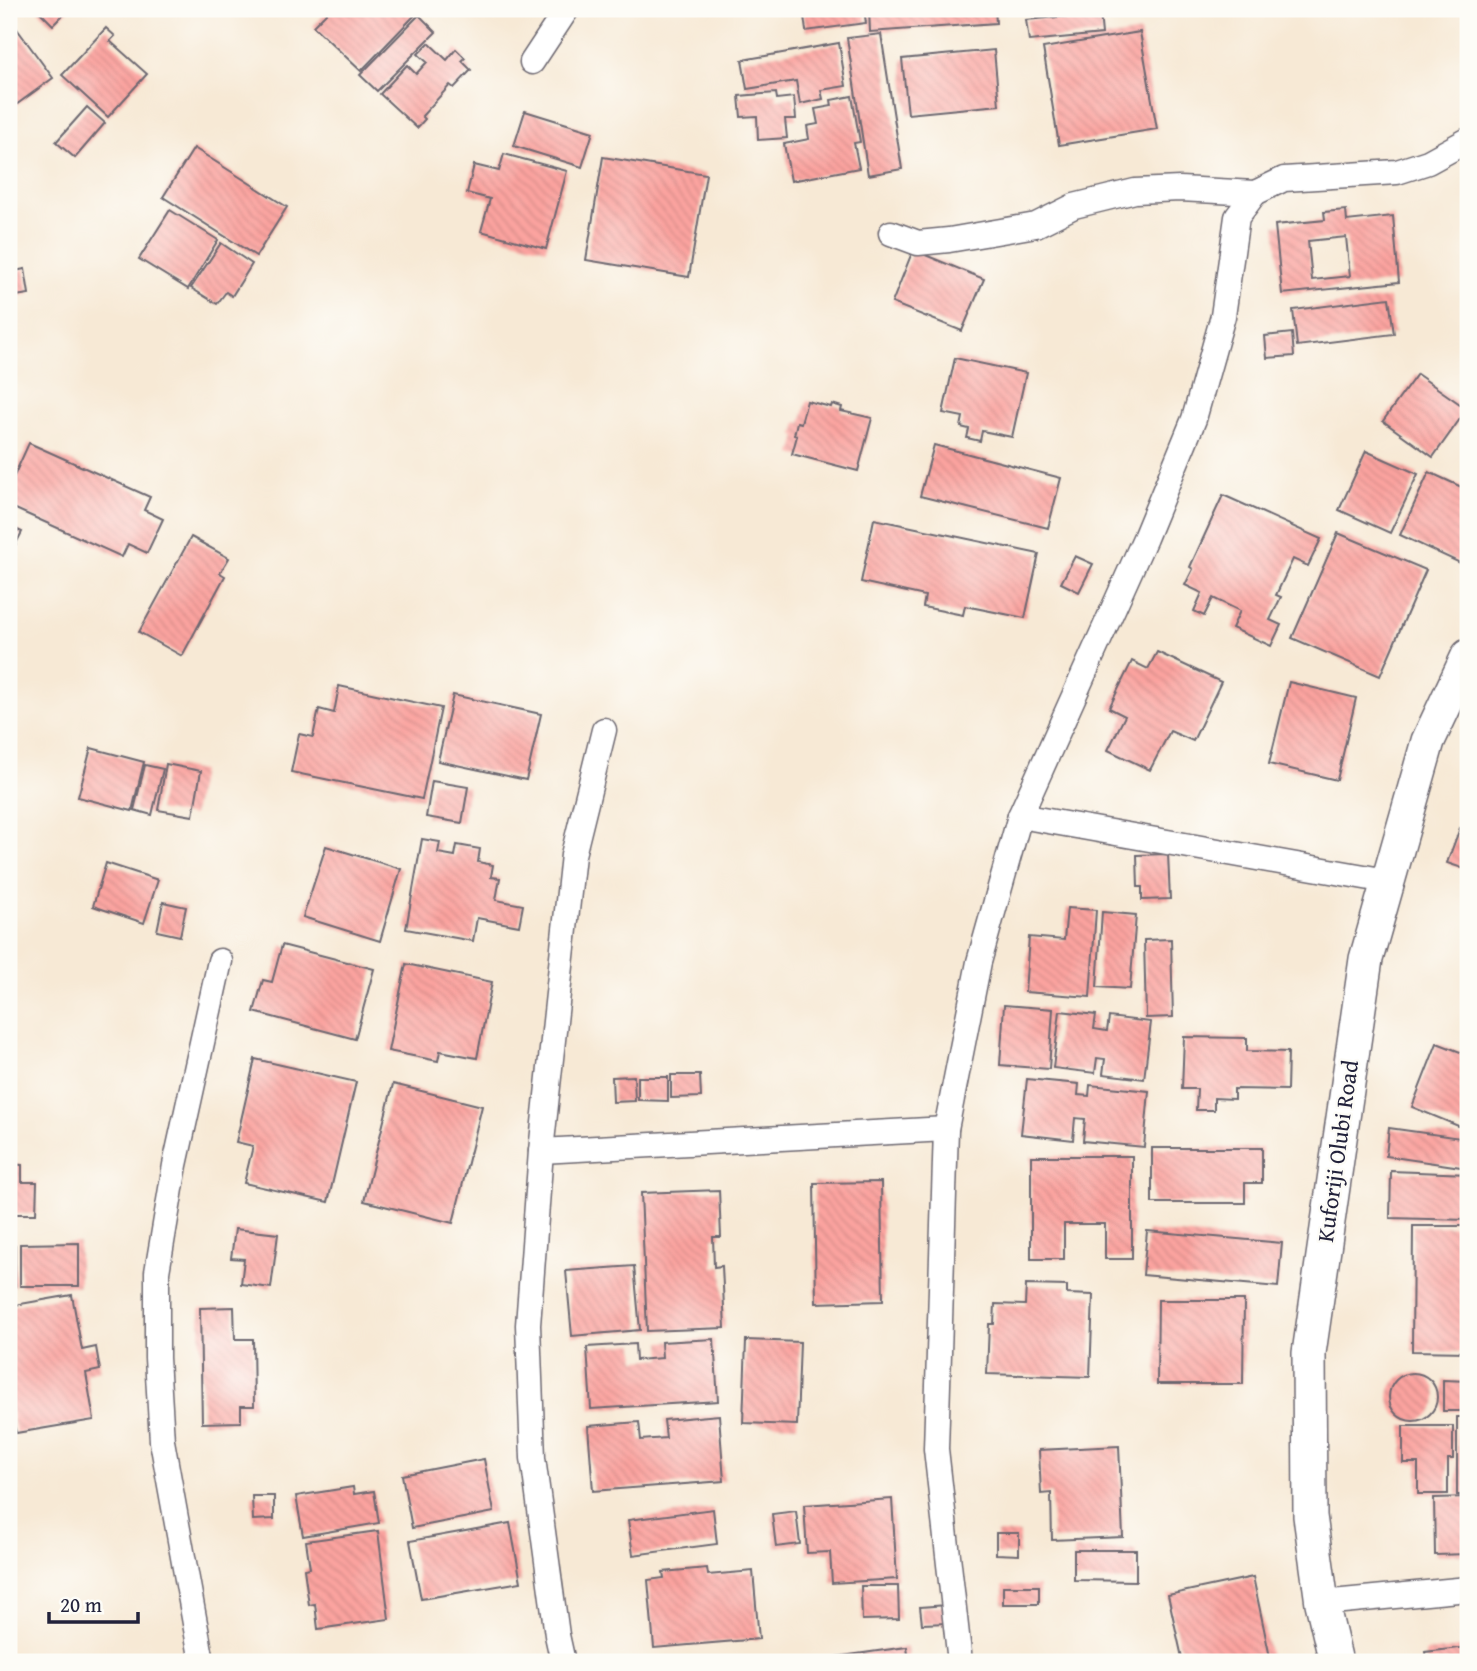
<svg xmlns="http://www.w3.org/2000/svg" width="1477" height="1671" viewBox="0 0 1477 1671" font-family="'Gentium Book Plus',serif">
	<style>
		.building { fill: url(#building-back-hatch); fill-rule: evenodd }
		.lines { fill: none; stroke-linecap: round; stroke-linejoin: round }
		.street-casing { stroke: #6d6871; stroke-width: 27 }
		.secondary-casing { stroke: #6d6871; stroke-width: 36 }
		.street { stroke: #fff; stroke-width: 24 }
		.secondary { stroke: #fff; stroke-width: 33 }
		.labels { text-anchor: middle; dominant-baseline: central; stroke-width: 5; stroke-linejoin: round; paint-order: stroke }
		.street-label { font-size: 23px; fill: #22223b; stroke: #fdfcf7 }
	</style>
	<defs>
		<pattern id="building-back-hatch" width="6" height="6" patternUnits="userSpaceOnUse" patternTransform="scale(1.75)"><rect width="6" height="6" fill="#fba39f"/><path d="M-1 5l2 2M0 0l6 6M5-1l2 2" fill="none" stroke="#d78c8a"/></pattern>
	</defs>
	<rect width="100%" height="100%" fill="#fdfcf7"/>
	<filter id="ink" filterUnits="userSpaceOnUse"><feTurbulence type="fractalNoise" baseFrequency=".0143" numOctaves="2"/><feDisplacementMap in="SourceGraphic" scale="14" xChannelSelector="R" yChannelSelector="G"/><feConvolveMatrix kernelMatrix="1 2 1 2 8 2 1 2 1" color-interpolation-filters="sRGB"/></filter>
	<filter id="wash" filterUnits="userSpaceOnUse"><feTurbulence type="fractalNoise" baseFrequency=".00686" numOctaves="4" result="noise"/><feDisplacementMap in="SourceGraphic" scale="28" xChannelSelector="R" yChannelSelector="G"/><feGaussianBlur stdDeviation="1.57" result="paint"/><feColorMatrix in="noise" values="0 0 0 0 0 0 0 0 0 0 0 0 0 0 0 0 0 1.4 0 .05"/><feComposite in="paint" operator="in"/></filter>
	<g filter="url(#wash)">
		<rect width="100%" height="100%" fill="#f7e9d5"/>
		<g id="blocks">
			<g class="building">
				<polygon points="37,9 69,9 53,25"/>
				<polygon points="330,9 409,9 415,15 361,71 313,26"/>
				<polygon points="803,9 864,9 866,23 806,31"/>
				<polygon points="869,9 995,9 996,23 870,32"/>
				<polygon points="1100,13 1102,34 1029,41 1026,20"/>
				<polygon points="419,15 436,32 377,91 360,75"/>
				<polygon points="9,18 53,78 9,110"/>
				<polygon points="106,28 115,36 110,41 147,74 108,117 62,75"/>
				<polygon points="1140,32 1157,129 1059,145 1043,48"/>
				<polygon points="881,34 902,169 868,175 847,38"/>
				<polygon points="429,43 447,60 456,49 465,58 462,61 471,70 454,88 450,85 422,116 425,119 417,128 380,94 407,65 416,74 427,62 418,54"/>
				<polygon points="839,43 846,86 821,90 823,99 800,104 796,81 747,89 742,60"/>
				<polygon points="994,50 999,105 908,114 902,59"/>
				<polygon points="776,93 777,99 794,97 796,119 785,119 787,138 758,140 757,116 741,117 739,96"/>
				<polygon points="852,96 860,142 854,143 859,168 791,181 784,144 809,139 807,126 818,124 815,109 832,106 831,100"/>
				<polygon points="87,107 105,123 75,158 56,142"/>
				<polygon points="525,111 593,132 582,167 514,146"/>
				<polygon points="194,148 287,207 256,256 163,197"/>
				<polygon points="504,154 567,171 546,249 481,231 490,199 467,193 474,165 499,171"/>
				<polygon points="603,157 706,174 689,277 586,260"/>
				<polygon points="170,210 218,240 188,289 139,259"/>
				<path d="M1346,210L1347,221L1393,216L1399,282L1282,294L1275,225L1325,220L1324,212ZM1346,237L1350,276L1312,280L1308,241Z"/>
				<polygon points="221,243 252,264 232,296 226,292 217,304 191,288"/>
				<polygon points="913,250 984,279 962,331 892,303"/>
				<polygon points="25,269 29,294 9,297 9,272"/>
				<polygon points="1389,298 1394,334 1297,346 1293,310"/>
				<polygon points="1292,333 1294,356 1267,358 1265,336"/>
				<polygon points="955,358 1026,373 1012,437 982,431 980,441 967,438 969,429 961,427 963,417 943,413"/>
				<polygon points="1417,374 1467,409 1433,457 1383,421"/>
				<polygon points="807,401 831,407 832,404 842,407 841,411 872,418 858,471 792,454 797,436 794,435 797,422 801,423"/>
				<polygon points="29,443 150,497 144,510 163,519 147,553 128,544 122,557 9,506 9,487"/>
				<polygon points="934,445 1061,478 1048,528 920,496"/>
				<polygon points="1366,451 1418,474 1390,533 1339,510"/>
				<polygon points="1429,472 1468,490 1468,544 1460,563 1400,535"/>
				<polygon points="1223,495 1321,539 1308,566 1293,559 1276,595 1281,597 1270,620 1281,625 1271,646 1232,628 1240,611 1213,598 1204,616 1194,611 1202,593 1185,585 1193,569 1190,567"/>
				<polygon points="874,519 1039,554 1025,618 965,606 963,615 923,607 925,596 861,582"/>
				<polygon points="9,526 22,532 9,557"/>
				<polygon points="1338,533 1426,570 1380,676 1292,638"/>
				<polygon points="191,537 229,558 220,573 225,576 182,656 139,632"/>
				<polygon points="1075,556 1093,564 1079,592 1061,583"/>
				<polygon points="1157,652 1221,682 1193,741 1170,731 1150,770 1108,750 1125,716 1109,708 1132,661 1148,669"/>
				<polygon points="1289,682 1356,698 1337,780 1269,764"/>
				<polygon points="339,686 441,708 422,799 291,772 299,734 313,737 319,709 334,713"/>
				<polygon points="453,695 541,714 526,780 438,761"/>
				<polygon points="91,748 144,762 132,811 78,797"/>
				<polygon points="166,764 201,771 193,816 158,810"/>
				<polygon points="145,765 163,769 152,815 134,810"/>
				<polygon points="432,781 468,787 462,823 426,817"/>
				<polygon points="1460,828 1468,831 1468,870 1447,863"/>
				<polygon points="422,839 440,842 438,853 455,856 457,845 480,849 478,862 493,865 491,877 500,878 496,900 523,905 519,926 477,918 473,941 406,929"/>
				<polygon points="326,846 401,869 380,941 303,917"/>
				<polygon points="1168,854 1170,899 1142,900 1142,887 1138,887 1137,855"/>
				<polygon points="106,863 158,880 144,923 93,906"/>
				<polygon points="163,902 186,907 180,936 157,931"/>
				<polygon points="1067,908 1096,910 1090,997 1025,992 1029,937 1064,940"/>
				<polygon points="1102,912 1136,915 1130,989 1097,987"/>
				<polygon points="1171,939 1173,1017 1146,1018 1144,940"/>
				<polygon points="282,945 374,969 355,1039 254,1012 263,980 272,982"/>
				<polygon points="406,964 492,982 477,1058 440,1051 438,1061 388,1051"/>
				<polygon points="1004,1005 1053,1009 1049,1069 1000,1065"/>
				<polygon points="1060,1011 1096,1015 1094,1029 1107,1031 1109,1017 1151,1022 1144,1079 1103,1074 1105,1059 1097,1058 1095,1073 1053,1068"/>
				<polygon points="1184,1037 1247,1038 1247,1051 1288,1052 1287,1090 1234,1089 1234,1099 1214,1098 1214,1110 1196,1110 1197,1089 1182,1089"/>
				<polygon points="1437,1043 1468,1055 1468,1130 1412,1107"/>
				<polygon points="255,1059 356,1082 328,1202 244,1183 253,1146 236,1142"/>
				<polygon points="671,1075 700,1075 701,1097 671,1098"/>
				<polygon points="634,1076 635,1101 613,1102 612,1077"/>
				<polygon points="638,1077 668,1077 668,1101 638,1100"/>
				<polygon points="1027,1079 1079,1084 1078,1095 1089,1096 1090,1085 1149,1091 1144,1147 1083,1141 1085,1119 1075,1118 1073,1140 1021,1134"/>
				<polygon points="393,1084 482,1106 453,1223 364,1201"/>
				<polygon points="1389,1128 1468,1139 1468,1168 1386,1156"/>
				<polygon points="1152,1148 1262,1148 1262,1183 1245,1183 1245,1203 1152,1203"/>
				<polygon points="1031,1156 1132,1156 1132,1259 1105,1259 1105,1224 1064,1224 1064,1259 1031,1259"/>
				<polygon points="9,1164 22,1165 22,1182 37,1182 36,1214 9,1214"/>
				<polygon points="1391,1171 1468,1174 1468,1220 1390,1218"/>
				<polygon points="881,1182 883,1301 816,1303 814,1183"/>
				<polygon points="719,1190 721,1237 713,1237 714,1267 722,1266 725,1328 647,1331 641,1193"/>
				<polygon points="1413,1226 1468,1226 1468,1352 1412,1351"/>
				<polygon points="235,1229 278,1234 271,1288 241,1284 244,1259 231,1258"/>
				<polygon points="1147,1231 1282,1243 1278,1287 1143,1275"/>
				<polygon points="79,1243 79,1286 20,1286 20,1244"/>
				<rect x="9" y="1246" width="6" height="40"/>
				<polygon points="634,1266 640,1330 572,1336 566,1271"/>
				<polygon points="1026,1285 1067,1286 1067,1294 1093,1295 1090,1377 987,1374 989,1324 994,1324 995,1304 1025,1305"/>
				<polygon points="72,1295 82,1350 96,1347 100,1370 86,1373 94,1420 16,1433 9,1400 9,1306"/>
				<polygon points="1158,1300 1244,1300 1243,1384 1157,1384"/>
				<polygon points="234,1307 235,1339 253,1339 254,1406 241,1406 241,1422 202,1423 200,1308"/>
				<polygon points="714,1339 718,1401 591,1409 587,1347 635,1344 636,1360 662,1358 661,1342"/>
				<polygon points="746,1340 800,1342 797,1425 743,1423"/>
				<circle cx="1413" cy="1397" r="24"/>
				<polygon points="1443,1380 1468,1381 1468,1411 1443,1411"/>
				<polygon points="719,1415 724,1481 593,1491 588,1426 639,1422 641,1440 666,1438 664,1420"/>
				<rect x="1457" y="1417" width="11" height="78"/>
				<polygon points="1403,1426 1453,1426 1453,1459 1448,1459 1448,1494 1418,1494 1418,1463 1403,1463"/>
				<polygon points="1119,1446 1123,1537 1052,1540 1051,1493 1041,1494 1039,1450"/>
				<polygon points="484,1459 494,1512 412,1528 402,1475"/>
				<polygon points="353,1487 354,1494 374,1491 379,1523 303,1536 296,1496"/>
				<polygon points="252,1496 274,1496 274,1519 253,1520"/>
				<polygon points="1468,1497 1468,1554 1435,1555 1434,1498"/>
				<polygon points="892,1499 897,1579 832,1583 830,1552 807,1553 804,1505"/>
				<polygon points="713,1509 717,1544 633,1555 628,1520"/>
				<polygon points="796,1511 800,1544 776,1547 772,1514"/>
				<polygon points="510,1523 521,1582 421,1599 410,1541"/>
				<polygon points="378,1531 389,1619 318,1629 315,1604 309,1605 304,1569 310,1568 306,1541"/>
				<polygon points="996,1533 1019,1533 1019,1555 996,1554"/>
				<polygon points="1074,1550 1136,1550 1136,1581 1074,1580"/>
				<polygon points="707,1568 708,1575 753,1571 759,1639 654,1648 648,1580 664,1578 663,1572"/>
				<polygon points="1253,1577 1271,1662 1183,1662 1168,1595"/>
				<polygon points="861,1586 898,1586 899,1619 862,1620"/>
				<rect x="1003" y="1586" width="36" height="18"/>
				<polygon points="947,1605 948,1623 922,1624 920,1607"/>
				<polygon points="907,1647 909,1662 827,1662 827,1658"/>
				<polygon points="1468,1647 1468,1662 1426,1662 1425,1652"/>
			</g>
		</g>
	</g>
	<g filter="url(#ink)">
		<use href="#blocks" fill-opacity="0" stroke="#6d6871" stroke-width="2"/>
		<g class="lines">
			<defs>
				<g id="street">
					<polyline points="532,62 567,9"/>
					<polyline points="891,233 918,243 949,240 1036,225 1074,206 1135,191 1180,189 1255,193 1284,179 1397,172 1428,162 1468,140"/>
					<polyline points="1020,816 1387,881"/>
					<polyline points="541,1151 946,1129"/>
					<polyline points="1322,1603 1468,1589"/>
					<polyline points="202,1662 162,1441 157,1358 157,1272 175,1165 220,961"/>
					<polyline points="563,1662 557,1635 533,1458 528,1325 541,1151 573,855 604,730"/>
					<polyline points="960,1662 936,1449 946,1129 979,962 1020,816 1145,538 1194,419 1223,316 1237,217 1255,193"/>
				</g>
				<polyline id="secondary" points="1336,1662 1322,1603 1310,1516 1309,1353 1366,959 1428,741 1468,656"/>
			</defs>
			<use href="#street" class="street-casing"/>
			<use href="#secondary" class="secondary-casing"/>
			<use href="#street" class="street"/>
			<use href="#secondary" class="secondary"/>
		</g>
	</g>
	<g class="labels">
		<g class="street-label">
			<text transform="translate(1337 1151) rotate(-82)">Kuforiji Olubi Road</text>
		</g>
	</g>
	<rect width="1477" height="1671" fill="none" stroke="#fdfcf7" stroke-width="35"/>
	<path d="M49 1612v10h89v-10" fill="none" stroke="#22223b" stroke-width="3.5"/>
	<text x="60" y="1612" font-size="21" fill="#22223b" stroke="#fdfcf7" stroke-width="5" paint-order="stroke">20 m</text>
</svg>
